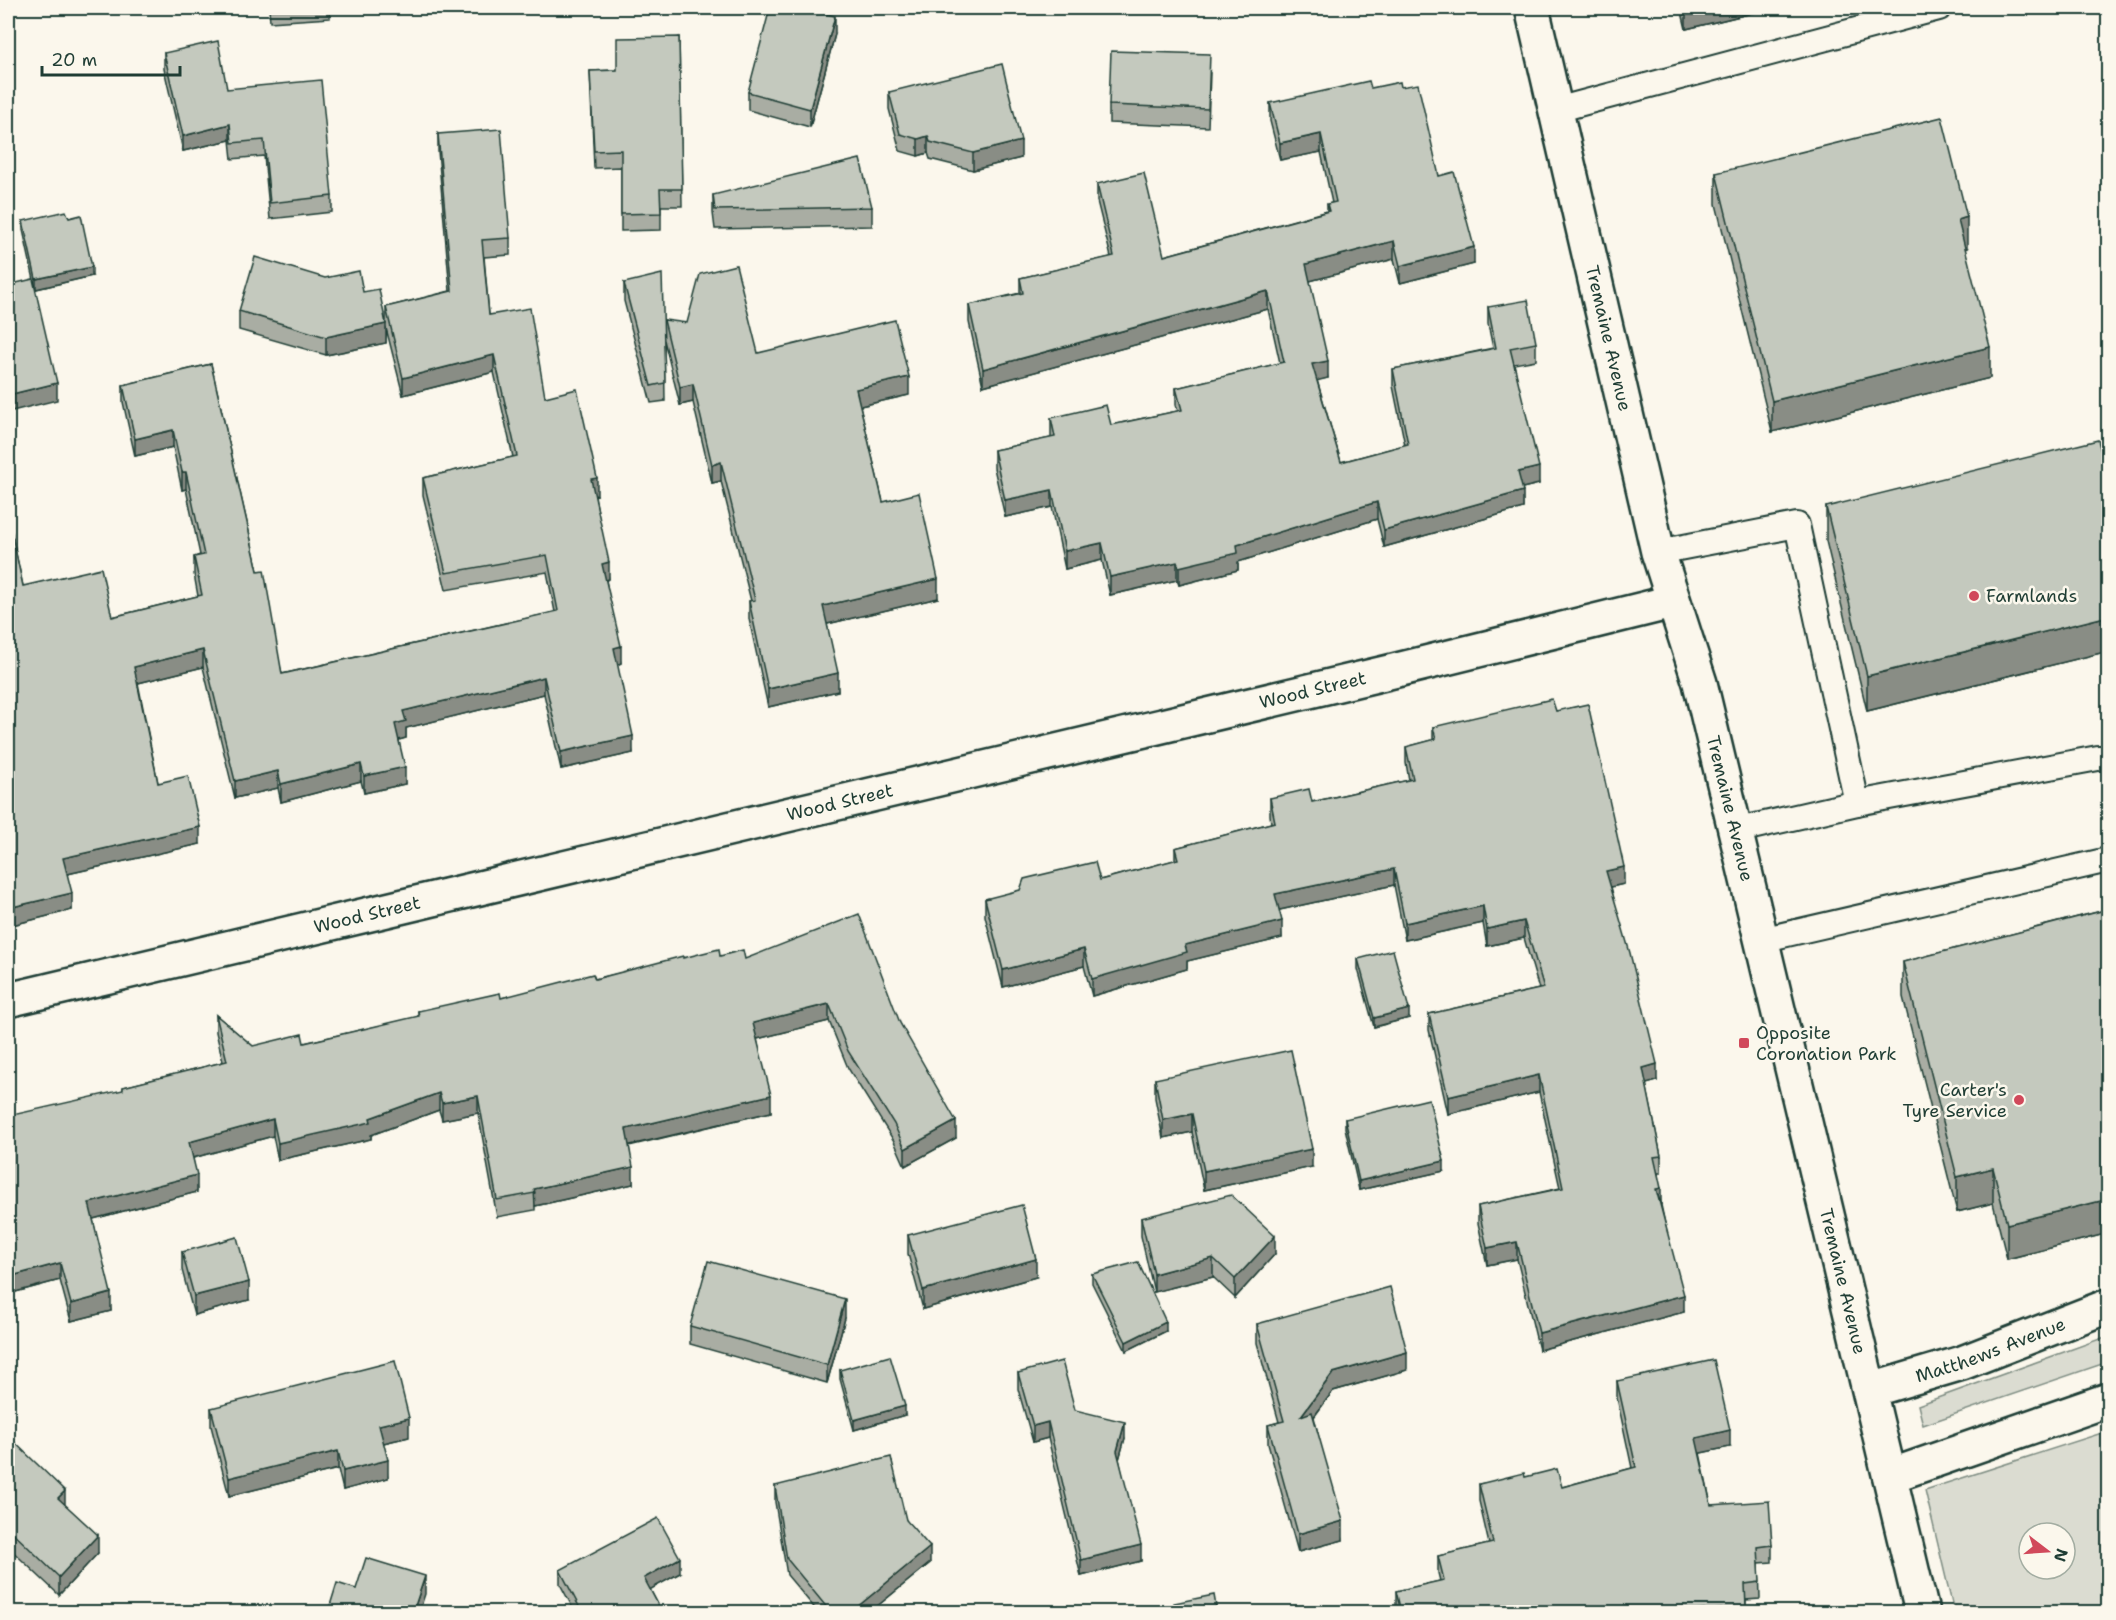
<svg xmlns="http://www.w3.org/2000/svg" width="2116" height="1620" viewBox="0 0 2116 1620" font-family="'Shantell Sans',sans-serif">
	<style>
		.green { fill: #dbdcd1; stroke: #7d8c82; stroke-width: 1.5; fill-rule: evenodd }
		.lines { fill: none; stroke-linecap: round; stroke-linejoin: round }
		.lane-casing { stroke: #1f3d34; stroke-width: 28 }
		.street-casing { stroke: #1f3d34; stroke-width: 38 }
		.secondary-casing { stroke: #1f3d34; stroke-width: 38 }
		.lane { stroke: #fbf7ec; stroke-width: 24 }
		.street { stroke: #fbf7ec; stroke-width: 33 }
		.secondary { stroke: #fbf7ec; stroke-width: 33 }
		.wall { fill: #a9ada3; stroke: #1f3d34; stroke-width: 1.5 }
		.shaded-wall { fill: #898d85; stroke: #1f3d34; stroke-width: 1.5 }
		.building { fill: #c4c9be; stroke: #1f3d34; stroke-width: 1.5 }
		.poi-dot { fill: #d1495b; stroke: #fbf7ec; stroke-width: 2 }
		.labels { text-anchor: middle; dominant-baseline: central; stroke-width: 5; stroke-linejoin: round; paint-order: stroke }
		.street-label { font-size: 18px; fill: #1f3d34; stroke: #fbf7ec }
		.poi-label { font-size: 18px; fill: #1f3d34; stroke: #fbf7ec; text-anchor: start }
	</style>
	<rect width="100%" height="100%" fill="#fbf7ec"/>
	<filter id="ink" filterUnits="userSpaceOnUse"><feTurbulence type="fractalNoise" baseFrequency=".0167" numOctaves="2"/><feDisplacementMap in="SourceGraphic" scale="12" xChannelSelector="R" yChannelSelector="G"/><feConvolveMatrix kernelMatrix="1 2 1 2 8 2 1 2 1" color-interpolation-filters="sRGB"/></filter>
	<g filter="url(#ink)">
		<g class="green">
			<polygon points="2108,1336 2108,1362 1923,1425 1918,1405"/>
			<path d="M2108,1431V1612H1954L1925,1490ZM2029,1533H2065V1569H2029Z"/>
		</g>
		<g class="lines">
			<defs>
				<g id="lane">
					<polyline points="1556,110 1939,8"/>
					<polyline points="1658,552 1797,525 1857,803"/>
					<polyline points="1734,831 1857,803 2098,758 2108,758"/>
					<polyline points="1761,940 2108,860"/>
				</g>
				<g id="street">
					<path id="s1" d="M1871,1390L1962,1363L2108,1306"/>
					<polyline points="1890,1476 2108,1400"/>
				</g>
				<g id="secondary">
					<path id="s2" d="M1532,8L1658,552L1700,683L1922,1612"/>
					<path id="s3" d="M8,1000L1389,672L1672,602"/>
				</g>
			</defs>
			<use href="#lane" class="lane-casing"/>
			<use href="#street" class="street-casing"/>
			<use href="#secondary" class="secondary-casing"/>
			<use href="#lane" class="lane"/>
			<use href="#street" class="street"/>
			<use href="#secondary" class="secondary"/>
		</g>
		<g class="wall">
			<polygon points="269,8 330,8 330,18 270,22"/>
			<polygon points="1681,8 1773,8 1686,29"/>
			<polygon points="835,34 810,127 748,110 748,92"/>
			<polygon points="679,37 682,206 661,206 661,230 621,231 621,167 594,168 590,71 617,70"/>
			<polygon points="164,53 227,89 332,196 332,212 270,219 264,156 232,159 230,140 183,151 164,69"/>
			<polygon points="1210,73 1208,127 1109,123 1109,105"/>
			<polygon points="1401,87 1439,176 1474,264 1400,283 1394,259 1309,281 1328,378 1317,380 1341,462 1405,445 1393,386 1393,369 1493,348 1488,324 1488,307 1536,343 1536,360 1514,364 1539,484 1522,488 1523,508 1384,547 1377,519 1238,562 1238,570 1179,585 1177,580 1110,595 1102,560 1065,569 1052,507 1005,517 994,468 994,450 1051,438 1051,418 1111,425 1178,411 1176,405 1176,388 1280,363 1268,309 983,386 969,322 969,305 1020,293 1020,278 1111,257 1097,201 1097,184 1164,256 1327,211 1327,204 1332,203 1321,152 1280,160 1270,121 1270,103 1371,88"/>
			<polygon points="889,92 1021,158 973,170 930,159 928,153 918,156 900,151 889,109"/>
			<polygon points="438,134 510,238 510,255 484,257 489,315 545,397 597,495 595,495 609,579 606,580 621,663 617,665 633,753 561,769 544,694 406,728 406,738 399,740 405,784 364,793 361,781 281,802 278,788 235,798 203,667 138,683 158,783 200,844 67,874 72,910 8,926 8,516 23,586 112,617 198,596 194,574 194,557 200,555 186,489 182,490 173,447 135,456 123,402 123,385 211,364 258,571 282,674 555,612 547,572 446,590 423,495 423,478 513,457 494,372 403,395 386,328 386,343 326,355 239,330 239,311 363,292 386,320 386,307 450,291 438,151"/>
			<polygon points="1716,173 1967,248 1965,249 1990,378 1772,432 1716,204"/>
			<polygon points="713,195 872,207 872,226 715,229 713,213"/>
			<polygon points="23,221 92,276 36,289 23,230"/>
			<polygon points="624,283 664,320 758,353 909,395 860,406 883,502 938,598 827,624 838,691 768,707 749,619 749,601 751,601 721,481 712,483 693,402 680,405 664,340 665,401 651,403 624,301"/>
			<polygon points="2109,483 2109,651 1867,711 1826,541 1826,507"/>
			<polygon points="1556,711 1624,884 1611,887 1657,1081 1646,1084 1661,1156 1661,1173 1658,1173 1661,1205 1684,1312 1539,1350 1517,1259 1487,1265 1478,1223 1478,1206 1560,1188 1539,1092 1448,1114 1429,1030 1429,1014 1539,989 1524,938 1487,946 1483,923 1405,940 1394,885 1279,910 1282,938 1187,961 1187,969 1092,996 1084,966 1003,987 985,916 985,899 1100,880 1175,860 1175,848 1271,823 1270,815 1270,798 1312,802 1409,780 1406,763 1406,747 1433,740 1433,727"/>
			<polygon points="2109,909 2109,1233 2007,1259 1993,1203 1957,1212 1903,997 1903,962"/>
			<polygon points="720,956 745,959 900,1023 956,1138 905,1166 894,1141 848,1068 829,1021 757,1039 771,1112 629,1146 633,1184 535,1206 535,1210 497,1217 478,1113 442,1120 439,1110 371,1135 371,1139 278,1160 273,1136 193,1158 197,1192 93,1219 111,1311 71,1321 60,1280 8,1294 123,1090 123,1087 223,1062 216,1032 216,1015 253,1046 304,1043 418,1017 418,1011 501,998 595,979 683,958"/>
			<polygon points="1358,959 1409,1018 1374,1027 1358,969"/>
			<polygon points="1155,1079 1312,1167 1204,1190 1192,1132 1163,1138 1155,1098"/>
			<polygon points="1345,1119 1444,1171 1359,1190 1345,1128"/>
			<polygon points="1141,1218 1275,1254 1235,1298 1213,1277 1154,1292 1141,1236"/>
			<polygon points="908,1235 1036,1277 923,1309 908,1254"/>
			<polygon points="182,1252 249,1300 194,1315 182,1270"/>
			<polygon points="1092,1274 1166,1331 1126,1351 1092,1283"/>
			<polygon points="845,1318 827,1383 690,1344 690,1326"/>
			<polygon points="1257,1324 1407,1370 1333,1391 1314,1417 1343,1540 1298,1552 1268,1444 1268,1425 1279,1422 1257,1343"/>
			<polygon points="840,1370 905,1415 854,1430 840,1379"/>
			<polygon points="1018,1373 1075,1410 1125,1438 1119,1459 1141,1561 1081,1576 1048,1438 1033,1442 1018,1389"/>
			<polygon points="1617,1381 1730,1447 1700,1453 1711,1505 1772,1545 1772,1562 1759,1563 1760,1599 1746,1600 1746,1612 1398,1612 1396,1608 1396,1591 1440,1581 1438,1573 1438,1556 1489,1544 1479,1501 1479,1484 1525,1477 1562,1487 1632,1468 1617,1398"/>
			<polygon points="211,1408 409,1437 383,1443 388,1478 343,1490 338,1469 229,1496 211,1426"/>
			<polygon points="8,1436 98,1553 59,1595 8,1547"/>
			<polygon points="775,1486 906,1520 930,1563 870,1612 818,1612 787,1575 775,1502"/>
			<polygon points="560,1570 680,1573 650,1589 662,1612 575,1612 560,1584"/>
		</g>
		<g class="shaded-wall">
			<polygon points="1686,8 1773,8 1686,29"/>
			<polygon points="835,16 835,34 810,127 810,109"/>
			<polygon points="230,124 230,140 183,151 183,136"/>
			<polygon points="1321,134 1321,152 1280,160 1280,143"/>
			<polygon points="928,136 928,153 918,156 918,139"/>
			<polygon points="1021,141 1021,158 973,170 973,153"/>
			<polygon points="1967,217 1967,248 1958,251 1958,220"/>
			<polygon points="1394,241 1394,259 1306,282 1306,264"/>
			<polygon points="1474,247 1474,264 1400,283 1400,266"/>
			<polygon points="92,267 92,276 36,289 36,279"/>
			<polygon points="1268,291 1268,309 983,386 983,369"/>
			<polygon points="386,324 386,343 326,355 326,337"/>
			<polygon points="1990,347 1990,378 1772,432 1772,401"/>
			<polygon points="494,355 494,372 403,395 403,378"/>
			<polygon points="1328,361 1328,378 1312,382 1312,364"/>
			<polygon points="909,377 909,395 856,407 856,389"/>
			<polygon points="57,383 57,400 8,412 8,395"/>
			<polygon points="693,384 693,402 680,405 680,387"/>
			<polygon points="173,430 173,447 135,456 135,439"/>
			<polygon points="721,462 721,481 712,483 712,465"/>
			<polygon points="1539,467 1539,484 1518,489 1518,472"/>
			<polygon points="182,472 186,472 186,489 182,490"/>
			<polygon points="597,478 597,495 591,496 591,479"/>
			<polygon points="1052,490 1052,507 1005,517 1005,500"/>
			<polygon points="1523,491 1523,508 1384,547 1384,530"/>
			<polygon points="1377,502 1377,519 1238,562 1238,570 1179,585 1179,567 1237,545"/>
			<polygon points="1102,543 1102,560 1065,569 1065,551"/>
			<polygon points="609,562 609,579 602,581 602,564"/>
			<polygon points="1177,562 1177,580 1110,595 1110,577"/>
			<polygon points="938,579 938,598 823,625 823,606"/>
			<polygon points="2109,616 2109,651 1867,711 1867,676"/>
			<polygon points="621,646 621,663 614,666 614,648"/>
			<polygon points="203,650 203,667 134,684 134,667"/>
			<polygon points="838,673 838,691 768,707 768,689"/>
			<polygon points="544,677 544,694 406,728 406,738 395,741 395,724 403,711"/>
			<polygon points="633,736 633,753 561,769 561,752"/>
			<polygon points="361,764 361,781 281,802 281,784"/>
			<polygon points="405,767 405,784 364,793 364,776"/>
			<polygon points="278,771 278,788 235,798 235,781"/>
			<polygon points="200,827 200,844 63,875 63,858"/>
			<polygon points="1624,867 1624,884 1606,888 1606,871"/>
			<polygon points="1394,869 1394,885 1275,911 1275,894"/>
			<polygon points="72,893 72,910 8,926 8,908"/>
			<polygon points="1483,906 1483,923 1405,940 1405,923"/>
			<polygon points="1282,921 1282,938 1187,961 1187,969 1092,996 1092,979 1185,945"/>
			<polygon points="1524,921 1524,938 1487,946 1487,929"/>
			<polygon points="1084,949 1084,966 1003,987 1003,970"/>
			<polygon points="829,1004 829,1021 753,1040 753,1023"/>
			<polygon points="1409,1009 1409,1018 1374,1027 1374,1018"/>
			<polygon points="1657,1064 1657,1081 1643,1085 1643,1068"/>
			<polygon points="1539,1075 1539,1092 1448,1114 1448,1097"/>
			<polygon points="439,1093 439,1110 371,1135 371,1139 278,1160 278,1143 370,1118"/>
			<polygon points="771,1095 771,1112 626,1146 626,1129"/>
			<polygon points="478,1096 478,1113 442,1120 442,1103"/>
			<polygon points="1192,1114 1192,1132 1163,1138 1163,1120"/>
			<polygon points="273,1119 273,1136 189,1159 189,1142"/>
			<polygon points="956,1121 956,1138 905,1166 905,1149"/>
			<polygon points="1312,1149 1312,1167 1204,1190 1204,1171"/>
			<polygon points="1444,1161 1444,1171 1359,1190 1359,1181"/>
			<polygon points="633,1167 633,1184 535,1206 534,1189"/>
			<polygon points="1993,1168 1993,1203 1957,1212 1957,1177"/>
			<polygon points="197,1175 197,1192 89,1220 89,1203"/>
			<polygon points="1661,1188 1661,1205 1656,1189"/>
			<polygon points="2109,1199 2109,1233 2007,1259 2007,1224"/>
			<polygon points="1275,1236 1275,1254 1235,1298 1235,1279"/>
			<polygon points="1517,1242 1517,1259 1487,1265 1487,1248"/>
			<polygon points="1213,1258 1213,1277 1154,1292 1154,1274"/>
			<polygon points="1036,1259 1036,1277 923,1309 923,1290"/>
			<polygon points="60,1263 60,1280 8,1294 8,1277"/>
			<polygon points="249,1282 249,1300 194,1315 194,1296"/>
			<polygon points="111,1293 111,1311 71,1321 71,1304"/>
			<polygon points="1684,1295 1684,1312 1539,1350 1539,1333"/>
			<polygon points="845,1299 845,1318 827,1383 827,1365"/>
			<polygon points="1166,1322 1166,1331 1126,1351 1126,1342"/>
			<polygon points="1407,1352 1407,1370 1333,1391 1301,1434 1301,1416 1333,1373"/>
			<polygon points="905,1406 905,1415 854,1430 854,1420"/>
			<polygon points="409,1418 409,1437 379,1444 379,1425"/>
			<polygon points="1048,1422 1048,1438 1033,1442 1033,1426"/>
			<polygon points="1125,1422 1125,1438 1117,1467 1117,1451"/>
			<polygon points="1730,1430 1730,1447 1696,1454 1696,1438"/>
			<polygon points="338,1451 338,1469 229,1496 229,1478"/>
			<polygon points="388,1460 388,1478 343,1490 343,1471"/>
			<polygon points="65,1491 65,1509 58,1498"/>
			<polygon points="1343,1521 1343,1540 1298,1552 1298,1534"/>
			<polygon points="98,1535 98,1553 59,1595 59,1577"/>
			<polygon points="1141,1545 1141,1561 1081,1576 1081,1560"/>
			<polygon points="930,1547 930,1563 870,1612 851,1612"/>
			<polygon points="680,1558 680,1573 644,1593 644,1578"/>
			<polygon points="425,1576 425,1594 419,1612 413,1612"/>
		</g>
		<g class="building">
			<polygon points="770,8 803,8 835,16 810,109 748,92"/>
			<polygon points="679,37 682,189 660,189 661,213 621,214 621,150 594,151 590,71 617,70 617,38"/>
			<polygon points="218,41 227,89 321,80 332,196 270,203 264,140 232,143 230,124 183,136 164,53"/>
			<polygon points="1111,51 1210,54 1208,109 1109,105"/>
			<polygon points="1002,64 1021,141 973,153 930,142 928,136 918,139 900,134 889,92"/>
			<polygon points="1369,81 1371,88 1400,82 1401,87 1418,84 1439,176 1454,172 1474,247 1400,266 1394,241 1306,264 1328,361 1312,364 1341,462 1408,444 1393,369 1496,348 1488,307 1528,300 1536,343 1510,348 1539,467 1518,472 1523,491 1384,530 1377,502 1237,545 1238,553 1179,567 1177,562 1110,577 1102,543 1065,551 1052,490 1005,500 994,450 1055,437 1051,418 1106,405 1111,425 1182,410 1176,388 1284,362 1268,291 983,369 969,305 1023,293 1020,278 1114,256 1097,184 1144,173 1164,256 1329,211 1327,204 1336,202 1321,134 1280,143 1270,103"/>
			<polygon points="1942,117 1967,217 1958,220 1990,347 1772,401 1716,173"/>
			<polygon points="501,129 510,238 482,240 489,315 530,308 545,397 577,389 597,478 591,479 609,562 602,564 621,646 614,648 633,736 561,752 544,677 403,711 406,721 395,724 405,767 364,776 361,764 281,784 278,771 235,781 203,650 134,667 158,783 188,776 200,827 63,858 72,893 8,908 8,516 23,586 101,568 112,617 202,595 194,557 204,555 186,472 182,472 173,430 135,439 123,385 211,364 258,571 264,570 282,674 558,611 547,555 446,573 423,478 517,456 494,355 403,378 386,307 452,291 438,134"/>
			<polygon points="860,159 872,207 715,210 713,195"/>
			<polygon points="66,211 69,218 81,215 92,267 36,279 23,221"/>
			<polygon points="255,257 325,278 359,271 363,292 379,289 386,324 326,337 239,311"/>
			<polygon points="736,265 758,353 895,320 909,377 856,389 883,502 919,493 938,579 823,606 838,673 768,689 749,601 755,600 721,462 712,465 693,384 680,387 664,320 687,323 700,274"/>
			<polygon points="662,274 665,383 651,386 624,283"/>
			<polygon points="33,279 57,383 8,395 8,285"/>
			<polygon points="2098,440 2109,483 2109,616 1867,676 1826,507"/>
			<polygon points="1552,699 1556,711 1588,704 1624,867 1606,871 1630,953 1657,1064 1643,1068 1661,1156 1654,1157 1661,1188 1656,1189 1684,1295 1539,1333 1517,1242 1487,1248 1478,1206 1563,1188 1539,1075 1448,1097 1429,1014 1544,988 1524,921 1487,929 1483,906 1405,923 1394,869 1275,894 1282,921 1185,945 1187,952 1092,979 1084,949 1003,970 985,899 1020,890 1024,879 1095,862 1100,880 1178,859 1175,848 1275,822 1270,798 1309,789 1312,802 1413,779 1406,747 1436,739 1433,727"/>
			<polygon points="2109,909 2109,1199 2007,1224 1993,1168 1957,1177 1903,962"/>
			<polygon points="859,914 900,1023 956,1121 905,1149 894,1124 848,1051 829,1004 753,1023 771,1095 626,1129 633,1167 534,1189 535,1193 497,1200 478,1096 442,1103 439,1093 370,1118 371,1122 278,1143 273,1119 189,1142 197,1175 89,1203 111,1293 71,1304 60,1263 8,1277 8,1116 123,1090 123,1087 227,1061 216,1015 253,1046 302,1034 304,1043 419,1016 418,1011 500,993 501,998 593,974 595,979 683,956 683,958 719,949 720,956 743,950 745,959"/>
			<polygon points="1393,950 1409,1009 1374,1018 1358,959"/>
			<polygon points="1291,1050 1312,1149 1204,1171 1192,1114 1163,1120 1155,1079"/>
			<polygon points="1429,1099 1444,1161 1359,1181 1345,1119"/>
			<polygon points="1231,1195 1275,1236 1235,1279 1213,1258 1154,1274 1141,1218"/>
			<polygon points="1022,1205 1036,1259 923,1290 908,1235"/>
			<polygon points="237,1237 249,1282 194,1296 182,1252"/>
			<polygon points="708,1261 845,1299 827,1365 690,1326"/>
			<polygon points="1138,1262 1166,1322 1126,1342 1092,1274"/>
			<polygon points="1390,1287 1407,1352 1333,1373 1301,1416 1312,1412 1343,1521 1298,1534 1268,1425 1284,1421 1257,1324"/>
			<polygon points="890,1356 905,1406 854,1420 840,1370"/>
			<polygon points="1714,1360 1730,1430 1696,1438 1711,1505 1769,1501 1772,1545 1758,1547 1760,1582 1745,1584 1746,1608 1674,1612 1401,1612 1396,1591 1444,1580 1438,1556 1493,1543 1479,1484 1524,1473 1525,1477 1557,1469 1562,1487 1636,1467 1617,1381"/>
			<polygon points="395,1361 409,1418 379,1425 388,1460 343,1471 338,1451 229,1478 211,1408"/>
			<polygon points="1062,1361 1075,1410 1125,1422 1117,1451 1141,1545 1081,1560 1048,1422 1033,1426 1018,1373"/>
			<polygon points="8,1436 65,1491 58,1498 98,1535 59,1577 8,1528"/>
			<polygon points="891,1457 906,1520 930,1547 851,1612 821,1612 829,1610 787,1559 775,1486"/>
			<polygon points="658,1518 680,1558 644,1578 662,1612 582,1612 560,1570"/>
			<polygon points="366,1558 425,1576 413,1612 328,1612 337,1583 356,1589"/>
			<polygon points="1214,1595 1217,1612 1176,1612 1174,1603"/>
		</g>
	</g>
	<g class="poi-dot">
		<circle cx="1974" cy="596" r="6"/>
		<rect x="1738" y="1037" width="12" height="12" rx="3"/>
		<circle cx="2019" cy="1100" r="6"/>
	</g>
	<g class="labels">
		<g class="street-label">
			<text stroke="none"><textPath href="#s2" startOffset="339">Tremaine Avenue</textPath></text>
			<text stroke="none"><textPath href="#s3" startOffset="1341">Wood Street</textPath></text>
			<text stroke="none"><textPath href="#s3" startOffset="855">Wood Street</textPath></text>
			<text stroke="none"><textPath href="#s2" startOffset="825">Tremaine Avenue</textPath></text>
			<text stroke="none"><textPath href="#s3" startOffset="369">Wood Street</textPath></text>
			<text stroke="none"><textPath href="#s2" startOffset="1311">Tremaine Avenue</textPath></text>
			<text stroke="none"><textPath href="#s1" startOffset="126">Matthews Avenue</textPath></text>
		</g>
		<g class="poi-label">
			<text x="1986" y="596">Farmlands</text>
			<text x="1756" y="1033">Opposite<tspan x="1756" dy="21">Coronation Park</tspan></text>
			<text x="2007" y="1090" text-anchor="end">Carter's<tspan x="2007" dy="21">Tyre Service</tspan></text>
		</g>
	</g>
	<rect width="2116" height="1620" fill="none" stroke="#fbf7ec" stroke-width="30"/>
	<rect x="15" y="15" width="2086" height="1590" fill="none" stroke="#1f3d34" stroke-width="2" filter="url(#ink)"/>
	<g transform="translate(2047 1551) rotate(107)"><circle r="28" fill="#fbf7ec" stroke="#a3ada2" stroke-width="1.5"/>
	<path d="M0-4.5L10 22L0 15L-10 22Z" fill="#d1495b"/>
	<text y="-9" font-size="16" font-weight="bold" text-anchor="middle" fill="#1f3d34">N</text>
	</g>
	<path d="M42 66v9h138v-9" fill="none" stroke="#1f3d34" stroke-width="3"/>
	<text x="51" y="66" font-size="18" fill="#1f3d34" stroke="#fbf7ec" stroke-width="4.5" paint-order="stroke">20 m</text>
</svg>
